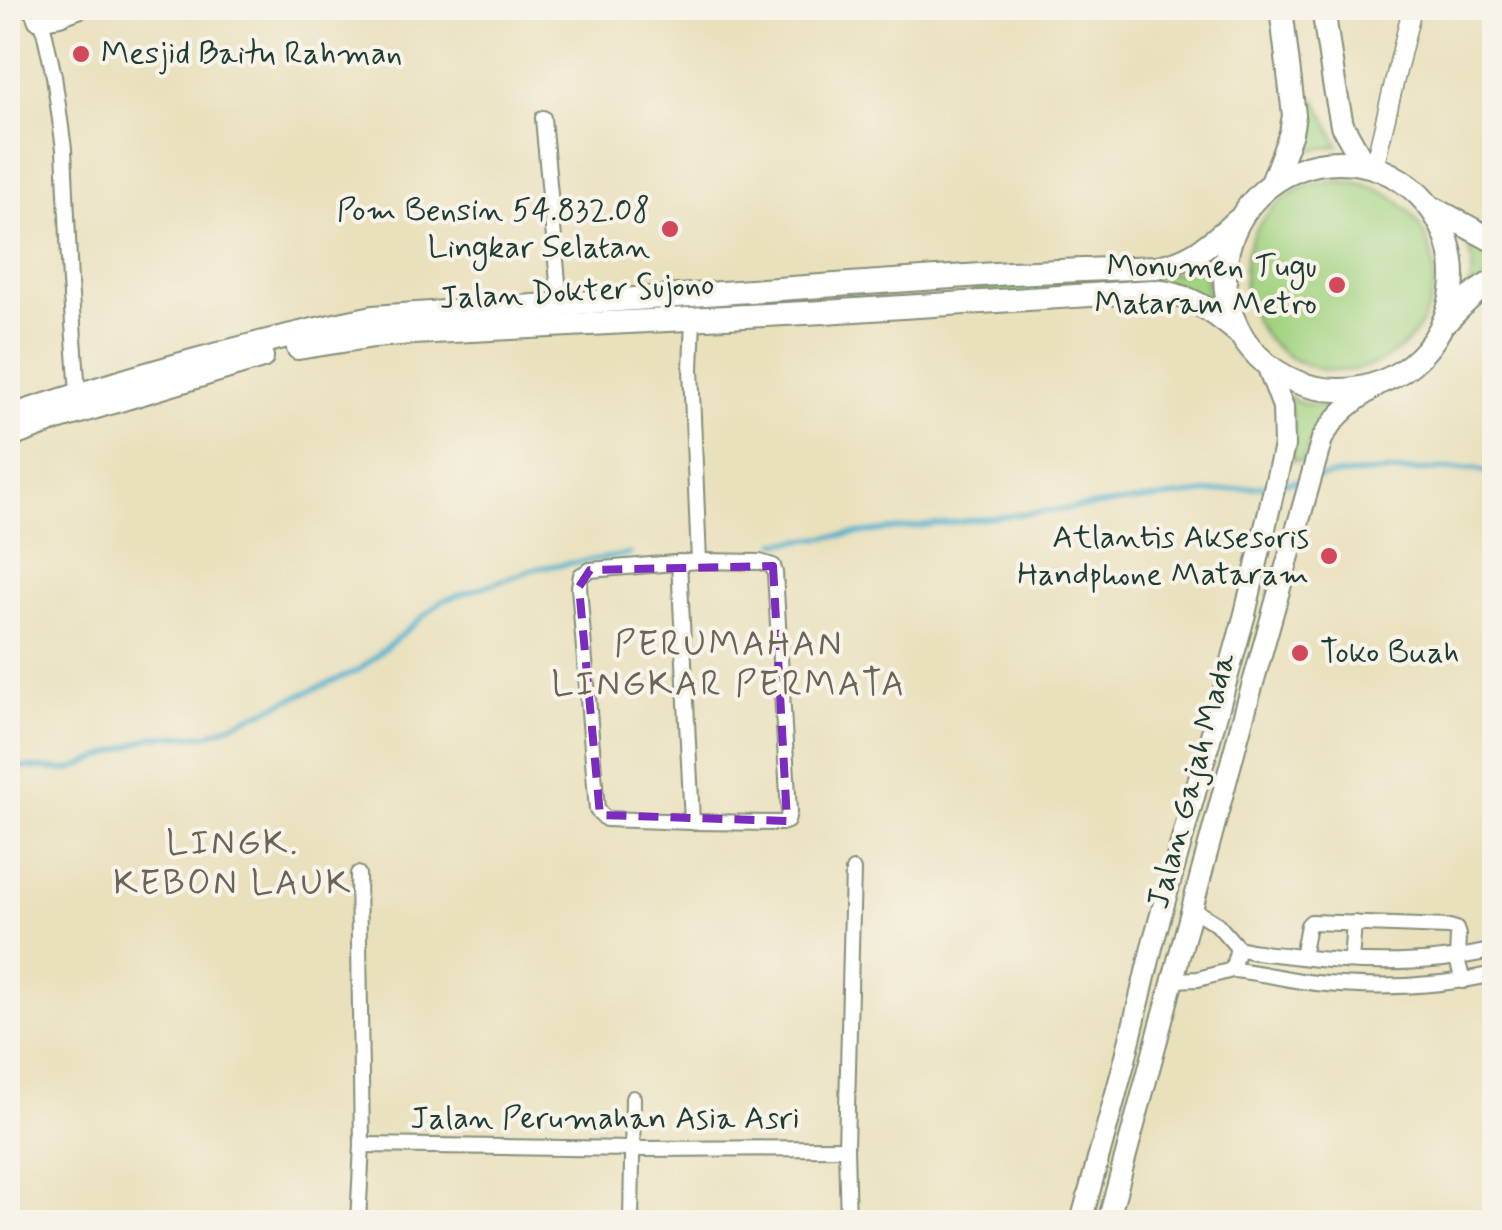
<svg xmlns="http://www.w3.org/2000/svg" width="1502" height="1230" viewBox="0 0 1502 1230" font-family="Mynerve,sans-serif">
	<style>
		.green { fill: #a3d381; stroke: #61885a; stroke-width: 2.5 }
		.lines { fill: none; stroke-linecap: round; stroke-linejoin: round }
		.stream { stroke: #4aafca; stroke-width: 5 }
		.minor-casing { stroke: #848e78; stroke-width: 18 }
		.tertiary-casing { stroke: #848e78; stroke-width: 21 }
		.secondary-casing { stroke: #848e78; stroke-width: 24 }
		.trunk-casing { stroke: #848e78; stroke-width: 26 }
		.minor { stroke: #fff; stroke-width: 14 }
		.tertiary { stroke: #fff; stroke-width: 18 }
		.secondary { stroke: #fff; stroke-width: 20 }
		.trunk { stroke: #fff; stroke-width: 22 }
		.marked { fill: none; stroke: #7b2cbf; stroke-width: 8; stroke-dasharray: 20 12; stroke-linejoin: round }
		.poi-dot { fill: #d1495b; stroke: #f7f3e8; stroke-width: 4 }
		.labels { text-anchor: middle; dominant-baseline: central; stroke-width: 8; stroke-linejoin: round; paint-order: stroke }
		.poi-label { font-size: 32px; fill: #1f3d34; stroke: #f7f3e8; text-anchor: end }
		.street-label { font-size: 32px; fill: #1f3d34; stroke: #f7f3e8 }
		.neighbourhood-label { font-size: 35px; letter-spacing: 2.5px; fill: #6a6558; stroke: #f7f3e8 }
	</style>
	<rect width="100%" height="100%" fill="#f7f3e8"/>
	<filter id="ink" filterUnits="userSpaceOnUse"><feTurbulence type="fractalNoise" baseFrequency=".01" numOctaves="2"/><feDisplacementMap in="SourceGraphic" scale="20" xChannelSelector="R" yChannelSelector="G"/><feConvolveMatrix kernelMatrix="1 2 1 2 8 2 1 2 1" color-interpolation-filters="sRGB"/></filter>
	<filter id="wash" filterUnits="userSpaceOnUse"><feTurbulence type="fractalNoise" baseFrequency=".0048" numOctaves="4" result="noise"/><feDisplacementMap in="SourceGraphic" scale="40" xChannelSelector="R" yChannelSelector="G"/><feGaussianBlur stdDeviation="2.25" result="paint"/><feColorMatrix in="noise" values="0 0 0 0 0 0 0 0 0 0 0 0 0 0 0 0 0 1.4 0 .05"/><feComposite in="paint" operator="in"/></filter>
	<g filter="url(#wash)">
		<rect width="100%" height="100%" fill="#e9e0bc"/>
		<g class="green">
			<polygon points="1317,100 1339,146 1303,151 1311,130"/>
			<circle cx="1339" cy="276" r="95"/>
			<path d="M1465,241L1494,257V275L1467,292C1474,273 1476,259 1465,241Z"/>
			<path d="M1212,253C1203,276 1204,287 1215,309L1187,292L973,298V289L1182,272L1196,268Z"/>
			<path d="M1285,395C1301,404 1317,408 1336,408C1318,424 1309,439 1302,462L1292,460C1296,436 1295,417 1285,395Z"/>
		</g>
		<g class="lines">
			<g class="stream">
				<polyline points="1316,478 1341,474 1473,468 1494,474"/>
				<polyline points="1282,483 1305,480"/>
				<polyline points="777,543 1271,485"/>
				<polyline points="8,766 69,770 153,737 207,735 359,670 442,601 538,568 630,554"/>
			</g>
		</g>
	</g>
	<g filter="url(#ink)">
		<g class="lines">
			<defs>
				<g id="minor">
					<polyline points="31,8 36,21 42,21 54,76 64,149 70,282 78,394"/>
					<polyline points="42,21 60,18 86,8"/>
					<polyline points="543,118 560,304"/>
					<polyline points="679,562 692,822 782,823 787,821 789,812 775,573 773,566 760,562 699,561"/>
					<polyline points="692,822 606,819 597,810 579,587 581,575 590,570 699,561 691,369 693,319"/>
					<polyline points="358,874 362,1145 358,1222"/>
					<path d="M1238,948C1255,953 1274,954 1292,956C1360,965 1428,966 1494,950"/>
					<polyline points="1302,957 1308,925 1311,922 1449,927 1456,929 1458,935 1457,959 1463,981"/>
					<polyline points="1351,961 1354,923"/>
					<path d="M1232,970C1260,972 1288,980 1316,983C1375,989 1438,987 1494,974"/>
					<polyline points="1173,980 1198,979 1232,970 1238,948 1217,924 1191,908"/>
					<polyline points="362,1145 633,1149 846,1148"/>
					<polyline points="631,1222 633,1098"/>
					<polyline points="848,1222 846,1148 853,870"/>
				</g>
				<polyline id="tertiary" points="1374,167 1412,8"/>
				<g id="secondary">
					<polyline points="1081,1222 1125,1060 1153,943 1245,614 1284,446 1283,407 1267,365"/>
					<path d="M1108,1222L1242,722L1322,439C1338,411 1356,400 1382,382"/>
				</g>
				<g id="trunk">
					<polyline points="1323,8 1334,83 1342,125 1364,164"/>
					<circle cx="1339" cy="276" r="114"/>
					<polyline points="1272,183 1291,133 1294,115 1281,8"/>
					<polyline points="1435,209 1494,241"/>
					<path d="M1448,320C1462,306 1475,290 1494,282"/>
					<path d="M298,348L374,336L413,333L824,312L1153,291C1188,293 1213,311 1239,333"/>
					<path d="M8,417C128,378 249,342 373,317L1010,273L1157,267C1193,261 1211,242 1238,220"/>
					<polyline points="8,437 60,418 262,357"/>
				</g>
			</defs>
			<use href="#minor" class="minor-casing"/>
			<use href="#tertiary" class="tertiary-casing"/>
			<use href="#secondary" class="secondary-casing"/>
			<use href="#trunk" class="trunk-casing"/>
			<use href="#minor" class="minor"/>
			<use href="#tertiary" class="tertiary"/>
			<use href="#secondary" class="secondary"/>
			<use href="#trunk" class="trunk"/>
		</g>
	</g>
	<path class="marked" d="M773,566L787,821L600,815L579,587L590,570Z"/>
	<g class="poi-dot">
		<circle cx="81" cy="54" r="10"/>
		<circle cx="670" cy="229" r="10"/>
		<circle cx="1337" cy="285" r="10"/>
		<circle cx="1329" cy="556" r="10"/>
		<circle cx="1300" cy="653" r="10"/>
	</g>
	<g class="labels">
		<g class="poi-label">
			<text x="101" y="54" text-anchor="start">Mesjid Baitu Rahman</text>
			<text x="650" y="211">Pom Bensin 54.832.08<tspan x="650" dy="37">Lingkar Selatan</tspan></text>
			<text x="1317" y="267">Monumen Tugu<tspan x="1317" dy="37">Mataram Metro</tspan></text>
			<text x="1309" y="538">Atlantis Aksesoris<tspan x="1309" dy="37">Handphone Mataram</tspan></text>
			<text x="1320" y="653" text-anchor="start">Toko Buah</text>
		</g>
		<g class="street-label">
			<text transform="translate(577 292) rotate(-3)">Jalan Dokter Sujono</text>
			<text transform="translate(1192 781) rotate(-75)">Jalan Gajah Mada</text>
			<text x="605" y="1119">Jalan Perumahan Asia Asri</text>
		</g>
		<g class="neighbourhood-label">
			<text x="729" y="645">PERUMAHAN<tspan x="729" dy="40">LINGKAR PERMATA</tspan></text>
			<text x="233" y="844">LINGK.<tspan x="233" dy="40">KEBON LAUK</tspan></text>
		</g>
	</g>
	<rect width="1502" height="1230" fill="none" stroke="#f7f3e8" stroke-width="40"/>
</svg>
